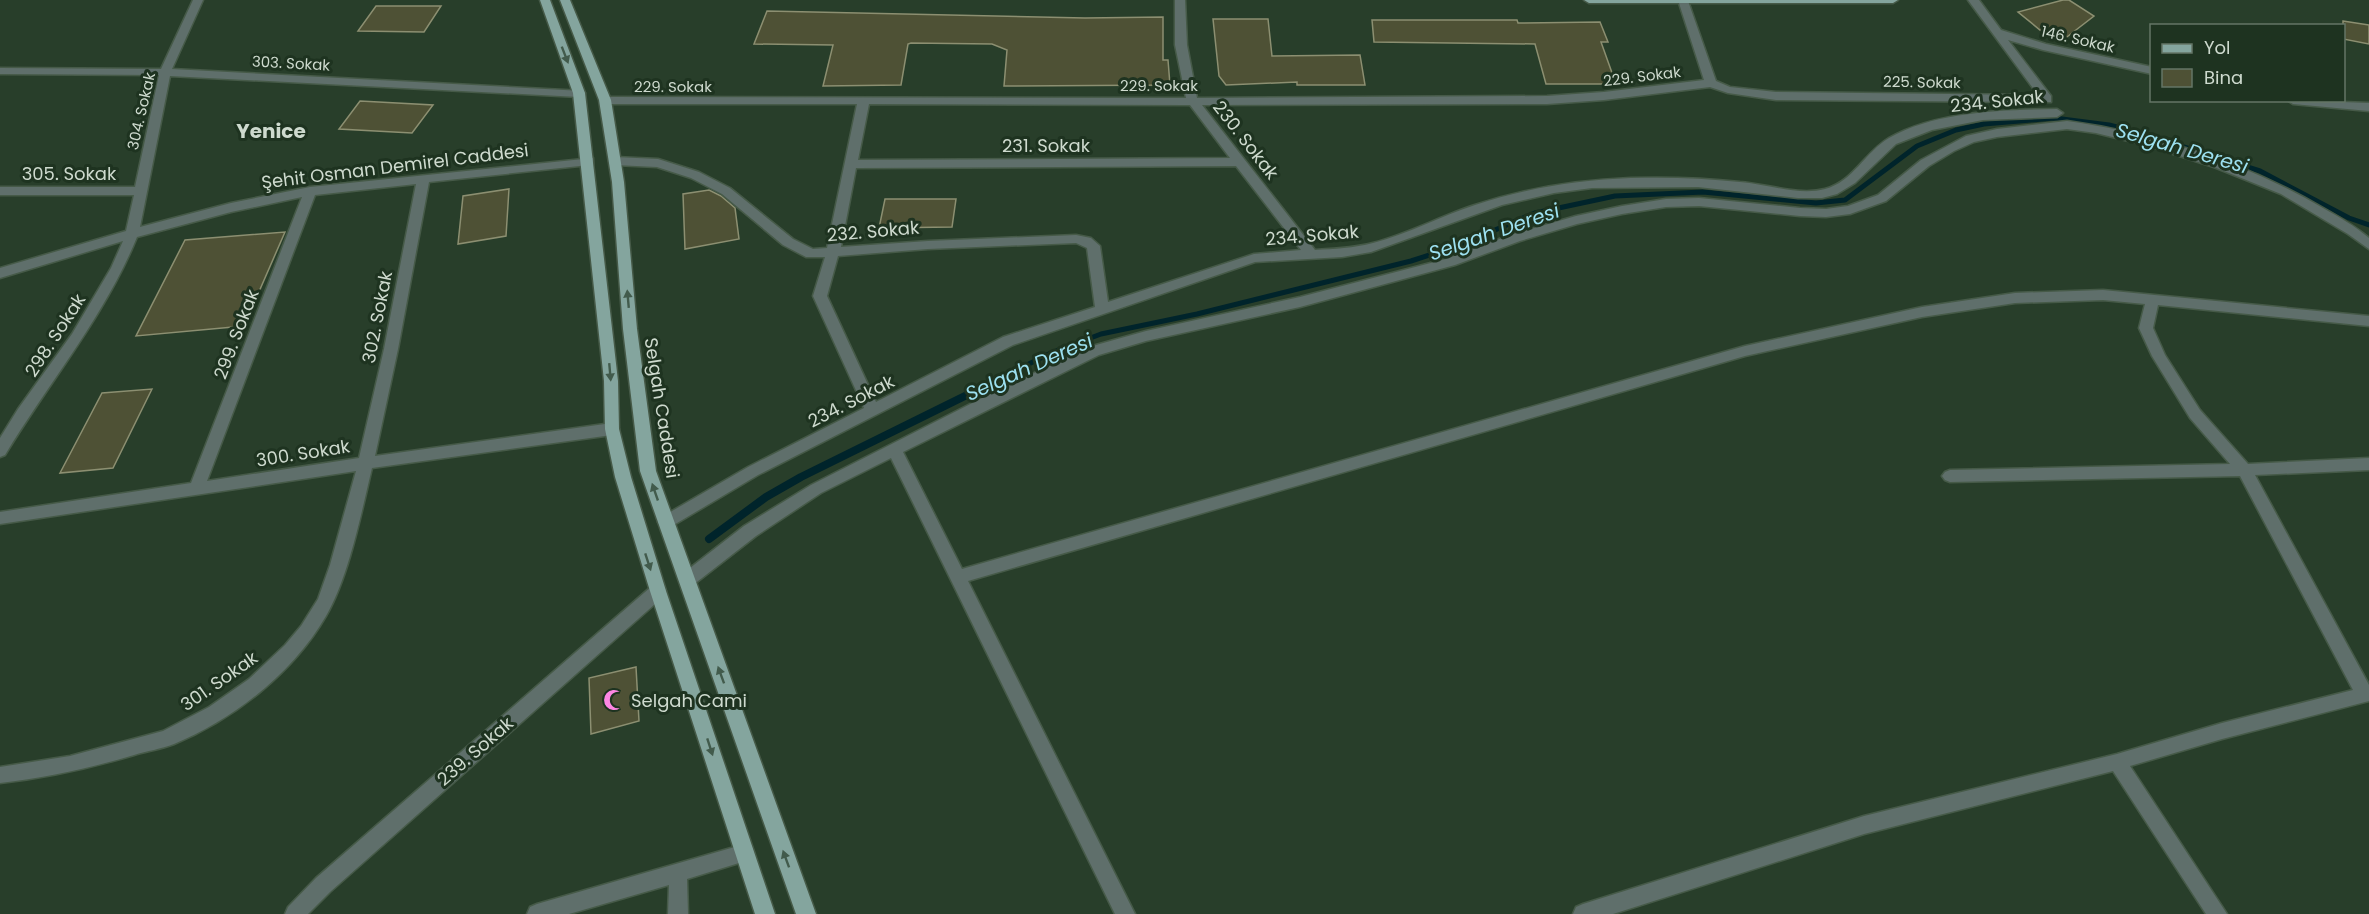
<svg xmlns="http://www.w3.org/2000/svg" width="2369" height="914" viewBox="0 0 2369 914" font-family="Poppins,sans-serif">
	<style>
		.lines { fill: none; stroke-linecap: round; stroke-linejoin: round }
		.stream-far1 { stroke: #00242b; stroke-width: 5 }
		.stream { stroke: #00242b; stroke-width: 8 }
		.building { fill: #4e5135; stroke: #8c8f71; stroke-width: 1.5 }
		.minor-casing { stroke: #465a48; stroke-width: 3 }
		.major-casing { stroke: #465a48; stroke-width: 3 }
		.minor { fill: #5f6f6b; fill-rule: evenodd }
		.major { fill: #84a59e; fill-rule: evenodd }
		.oneway { fill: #425b4c }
		.labels { text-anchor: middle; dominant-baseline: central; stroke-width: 6; stroke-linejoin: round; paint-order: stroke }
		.far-street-label { font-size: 15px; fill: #cedace; stroke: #1e3320 }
		.street-label { font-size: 18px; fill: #cedace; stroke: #1e3320 }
		.poi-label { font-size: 18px; fill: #cedace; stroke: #1e3320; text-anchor: start }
		.far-district-label { font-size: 20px; font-weight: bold; fill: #cedace; stroke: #1e3320 }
		.water-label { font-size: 20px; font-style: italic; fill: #9de1f1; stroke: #1e3320 }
	</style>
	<rect width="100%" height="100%" fill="#283e2a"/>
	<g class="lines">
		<polyline class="stream-far1" points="972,392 1051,353 1101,334 1197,314 1411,261 1460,245 1535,213 1615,196 1703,192 1816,203 1845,200 1917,146 1956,130 1984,124 2054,118 2109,125 2136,132 2260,171 2349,218 2369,225"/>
		<polyline class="stream" points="709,539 766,497 801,477 975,391"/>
	</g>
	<g class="building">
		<polygon points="2063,0 2069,0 2094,16 2063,40 2040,30 2018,12"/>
		<polygon points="376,6 441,6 424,32 358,31"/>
		<polygon points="767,11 1085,18 1163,17 1163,60 1168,60 1170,85 1004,86 1007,50 992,44 911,43 908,44 901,85 823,86 833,45 754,44"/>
		<polygon points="1213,19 1268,19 1272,56 1360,55 1365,85 1297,85 1297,82 1226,85 1219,76"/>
		<polygon points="1372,20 1517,20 1518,23 1600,22 1608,42 1601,42 1616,84 1546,84 1535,44 1374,42"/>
		<polygon points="2343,21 2369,25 2369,44 2343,39"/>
		<polygon points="360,101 433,105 412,133 339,129"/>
		<polygon points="509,189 506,236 458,244 463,196"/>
		<polygon points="709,190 721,196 735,208 739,239 685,249 683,194"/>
		<polygon points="885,199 956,199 952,227 879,228"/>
		<polygon points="285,232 244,326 136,336 185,240"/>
		<polygon points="152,389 113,468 60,473 102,393"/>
		<polygon points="636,667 639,721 591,734 589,678"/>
	</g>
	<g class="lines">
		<defs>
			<g id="minor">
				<path d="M193,0H203L172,69L583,91L585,93L579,97L170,76L140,227L231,203L310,187L593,158V164L589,165L429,182L398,349L375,456L612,423L617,425L619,429L617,433L612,435L372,468C361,514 349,576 326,616C293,673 234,719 174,744C161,749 147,751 134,755C90,768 46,778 0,783V767L70,756L163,731L209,707L249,679L285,645L301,626L318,599L330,565L356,471L0,524V512L191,483L302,197L231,212L137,237C105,316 49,382 5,455L0,457V438L18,409L72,334L111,268L123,241L0,278V268L126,231L134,195H0V187H135L159,75L0,74V68L161,69ZM416,184L384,349L359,458L207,481L315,195Z"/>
				<path d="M1175,0H1185L1187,45L1197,98L1547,96L1604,92L1704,80L1678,0L1688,1L1716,81L1730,87L1776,92L2038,95L1968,0H1979L2001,30L2046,44L2152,67V74L2043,50L2008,40L2051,96V102L1776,100L1728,93L1710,87L1604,100L1547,104L1202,105L1315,250C1334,249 1354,248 1373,243C1408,234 1441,216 1475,205C1526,188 1578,180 1631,178C1667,177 1704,178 1740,182C1767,184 1799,196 1825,189C1853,182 1865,152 1889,138C1936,111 2004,110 2057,109L2063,113L2057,117L1983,120L1932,130L1896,144L1855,183L1837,194L1822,198H1798L1698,187L1592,188L1554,193L1502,205L1371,252L1342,257L1255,262L1013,345L758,475L672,526L666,528L660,526L658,522L660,518L748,467L864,408L813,296L825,257H806L783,245L722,194L691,178L657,167L615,165L609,161L615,157L658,159L699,172L730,188L793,239L813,249L827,248L857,104H605L601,103V97L1186,98L1175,45ZM869,104L1190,105L1230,158L858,160ZM1236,166L1301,250L1254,254L1108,302L1100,246L1091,238L1076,235L928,241L841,247L856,168ZM1076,243L1087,248L1095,307L1003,337L876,402L827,296L838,256L928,249Z"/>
				<polygon points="2287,100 2369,103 2369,111 2293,104"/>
				<path d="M2067,121C2155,133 2246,163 2323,208C2339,217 2355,226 2369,238V249L2348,234L2281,194L2214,167L2145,145L2096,133L2067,129L1997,137L1974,142L1954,151L1929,166L1886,201L1850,214L1826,217L1800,216L1699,206L1666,207L1622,214L1577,224L1520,241L1455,265L1300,307L1146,341L1099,355L903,452L962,569L1745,346L1922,307L2015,293L2103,290L2369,316V326L2158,305L2153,328L2165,355L2200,410L2248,464L2369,458V470L2255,475L2369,685V701L2222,739L2130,766L2227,914H2206L2113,771L1864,834L1613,914H1573L1576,907L1583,904L1864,816L2117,754L2222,723L2353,690L2240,476L1950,482L1945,480L1942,476L1945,472L1950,470L2230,464L2190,418L2152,356L2139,328L2145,304L2103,300L2015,303L1922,317L1745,356L968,581L1135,914H1115L891,458L821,493L756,536L693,585L687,587L681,585L679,580L681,575L744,526L811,485L992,393L1089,347L1146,331L1300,297L1446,259L1510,235L1576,216L1622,206L1666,199L1699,198L1800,208L1826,209L1848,206L1878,195L1921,160L1966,136L1997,129Z"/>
				<polygon points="658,584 664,586 666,591 664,596 330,892 308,914 285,914 288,907 316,878 652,586"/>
				<polygon points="745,844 752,847 754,853 752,859 687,879 688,914 668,914 669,885 569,914 527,914 530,907 537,904"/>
			</g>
			<g id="major">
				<polygon points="540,0 550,0 585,93 618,381 619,429 631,477 666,591 775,914 755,914 650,591 615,477 605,429 604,381 573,93"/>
				<polygon points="560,0 570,0 611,100 624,182 637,329 656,471 816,914 796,914 640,471 623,329 612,182 599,100"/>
				<polygon points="1584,0 1898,0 1893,3 1589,3"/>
			</g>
		</defs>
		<use href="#minor" class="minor-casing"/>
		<use href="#major" class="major-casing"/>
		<use href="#minor" class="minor"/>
		<use href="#major" class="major"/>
	</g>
	<defs><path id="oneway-solid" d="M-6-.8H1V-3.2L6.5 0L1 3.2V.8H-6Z" transform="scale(1.5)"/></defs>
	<g class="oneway">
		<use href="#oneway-solid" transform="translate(565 55) rotate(69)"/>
		<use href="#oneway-solid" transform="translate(628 299) rotate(-95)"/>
		<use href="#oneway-solid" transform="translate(610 372) rotate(85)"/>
		<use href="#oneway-solid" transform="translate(655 492) rotate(-109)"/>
		<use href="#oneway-solid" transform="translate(648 562) rotate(72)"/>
		<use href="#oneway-solid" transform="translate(721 675) rotate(-110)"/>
		<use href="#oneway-solid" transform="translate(710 747) rotate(72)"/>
		<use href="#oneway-solid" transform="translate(786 859) rotate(-110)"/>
	</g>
	<defs>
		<symbol id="mosque-bare" viewBox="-9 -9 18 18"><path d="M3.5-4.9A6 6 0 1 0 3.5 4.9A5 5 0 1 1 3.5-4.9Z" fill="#fd86e3" stroke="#1e3320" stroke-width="2.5" paint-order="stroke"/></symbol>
	</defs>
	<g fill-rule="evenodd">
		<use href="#mosque-bare" x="599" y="685" width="30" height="30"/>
	</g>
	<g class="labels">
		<g class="far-street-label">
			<text transform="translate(2078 39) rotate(13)">146. Sokak</text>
			<text transform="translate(291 63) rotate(3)">303. Sokak</text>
			<text transform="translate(1642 76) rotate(-7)">229. Sokak</text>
			<text transform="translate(1922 82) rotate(1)">225. Sokak</text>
			<text x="1159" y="85">229. Sokak</text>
			<text x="673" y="86">229. Sokak</text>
			<text transform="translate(141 111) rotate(-77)">304. Sokak</text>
		</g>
		<g class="street-label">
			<text transform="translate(1997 101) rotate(-6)">234. Sokak</text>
			<text transform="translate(1246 140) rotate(52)">230. Sokak</text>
			<text x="1046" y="145">231. Sokak</text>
			<text transform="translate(395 166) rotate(-7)">Şehit Osman Demirel Caddesi</text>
			<text x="69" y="173">305. Sokak</text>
			<text transform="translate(873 231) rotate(-5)">232. Sokak</text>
			<text transform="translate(1312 235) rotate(-5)">234. Sokak</text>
			<text transform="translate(377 317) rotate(-79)">302. Sokak</text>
			<text transform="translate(236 334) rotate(-69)">299. Sokak</text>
			<text transform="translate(55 335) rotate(-57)">298. Sokak</text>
			<text transform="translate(851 401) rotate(-27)">234. Sokak</text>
			<text transform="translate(662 408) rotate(81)">Selgah Caddesi</text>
			<text transform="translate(303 453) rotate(-9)">300. Sokak</text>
			<text transform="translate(219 681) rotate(-35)">301. Sokak</text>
			<text transform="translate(475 751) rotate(-41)">239. Sokak</text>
		</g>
		<g class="poi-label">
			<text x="631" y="700">Selgah Cami</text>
		</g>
		<g class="far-district-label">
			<text x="271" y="131">Yenice</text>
		</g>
		<g class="water-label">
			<text transform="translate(2182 148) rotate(16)">Selgah Deresi</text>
			<text transform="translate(1494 232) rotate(-19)">Selgah Deresi</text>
			<text transform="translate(1029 367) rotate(-24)">Selgah Deresi</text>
		</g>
	</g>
	<rect x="2150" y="24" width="195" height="78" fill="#1e3320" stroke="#647666" stroke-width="1.5"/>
	<rect x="2162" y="44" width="30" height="9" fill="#84a59e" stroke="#647666" stroke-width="1.5"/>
	<text x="2204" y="54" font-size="18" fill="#cedace">Yol</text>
	<rect x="2162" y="69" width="30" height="18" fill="#4e5135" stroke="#647666" stroke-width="1.5"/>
	<text x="2204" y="84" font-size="18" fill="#cedace">Bina</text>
</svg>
